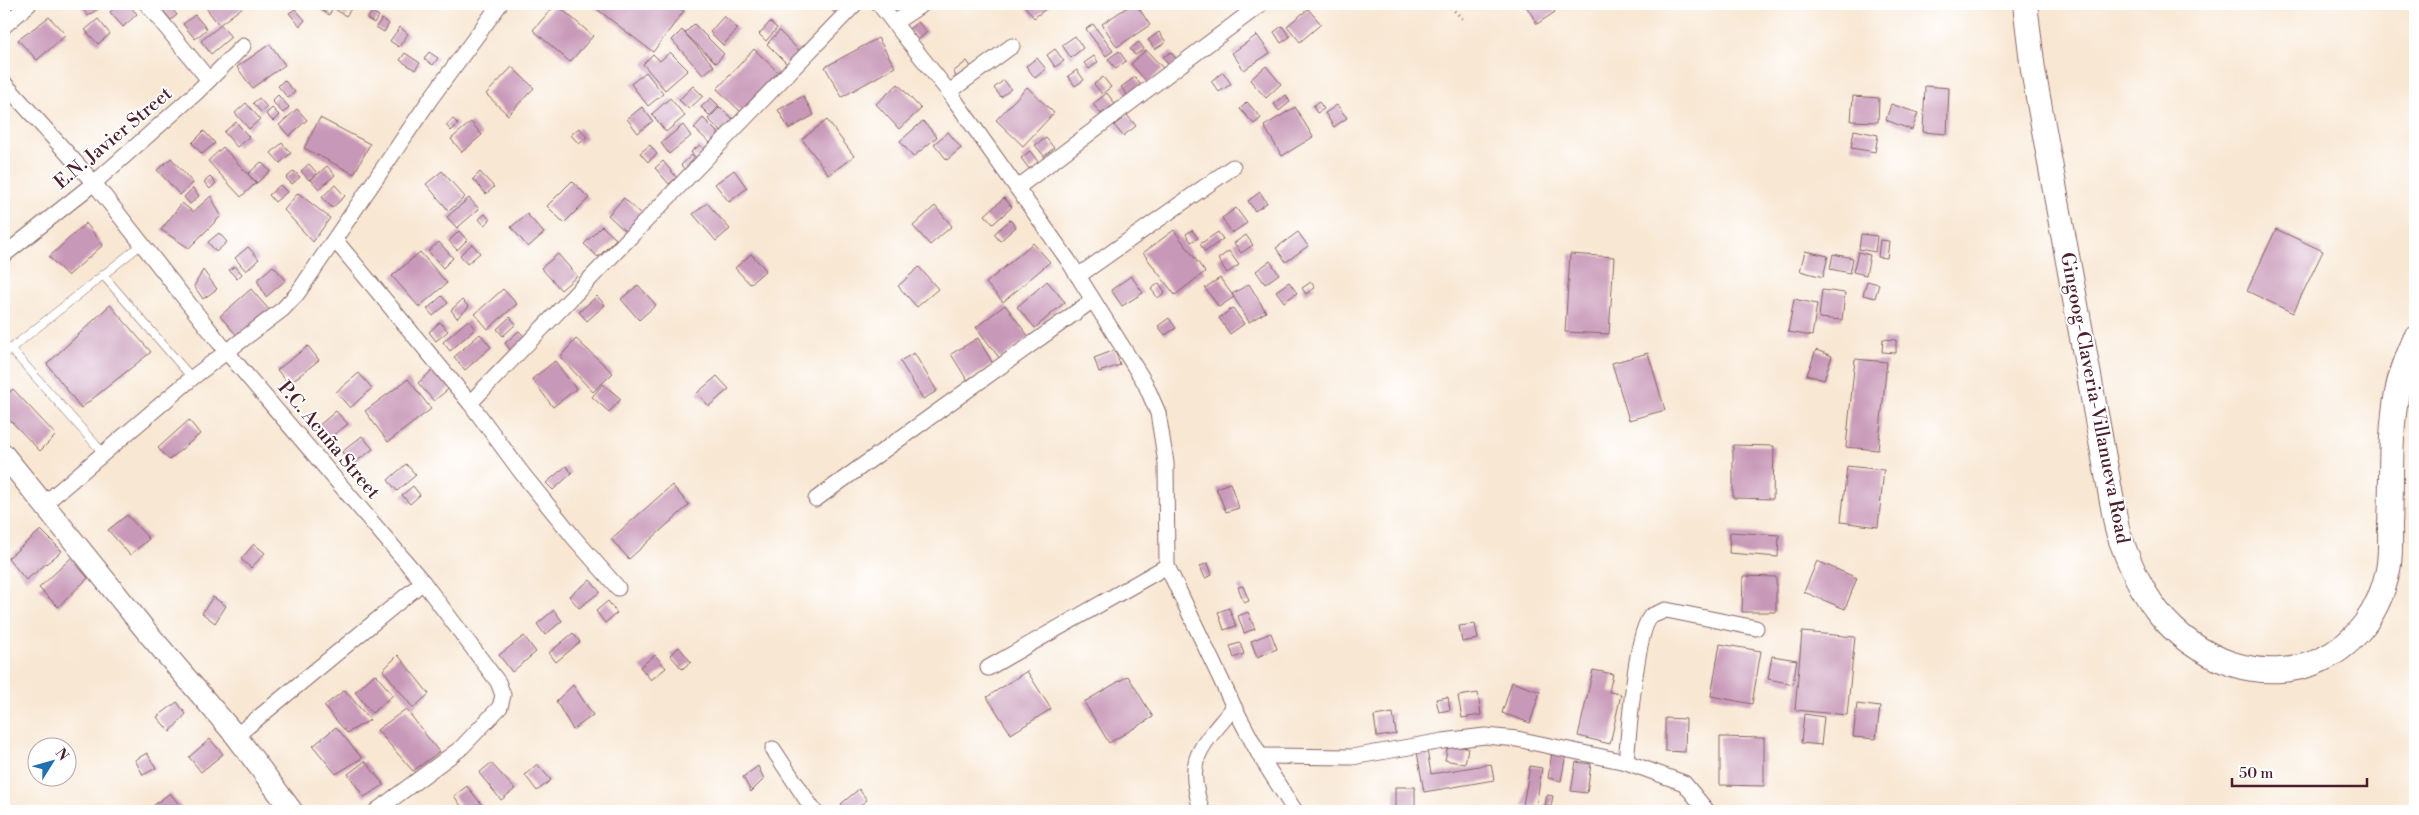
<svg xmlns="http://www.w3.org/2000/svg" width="2419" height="815" viewBox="0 0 2419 815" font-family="'Libre Bodoni',serif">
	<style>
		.building { fill: #c898b8 }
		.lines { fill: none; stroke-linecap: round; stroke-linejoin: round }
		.lane-casing { stroke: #876566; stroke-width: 9 }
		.street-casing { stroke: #876566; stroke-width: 17 }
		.secondary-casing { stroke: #876566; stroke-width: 23 }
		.primary-casing { stroke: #876566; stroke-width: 26 }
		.path { stroke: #876566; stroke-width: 3; stroke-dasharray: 1 4; stroke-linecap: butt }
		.lane { stroke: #fff; stroke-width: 8 }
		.street { stroke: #fff; stroke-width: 15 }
		.secondary { stroke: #fff; stroke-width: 21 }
		.primary { stroke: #fff; stroke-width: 24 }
		.labels { text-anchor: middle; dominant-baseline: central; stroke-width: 4; stroke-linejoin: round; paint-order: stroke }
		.street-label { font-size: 19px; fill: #4a1f2b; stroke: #fff }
	</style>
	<rect width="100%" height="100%" fill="#fff"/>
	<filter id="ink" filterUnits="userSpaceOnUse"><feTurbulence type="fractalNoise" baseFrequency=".02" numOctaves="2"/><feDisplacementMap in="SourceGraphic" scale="10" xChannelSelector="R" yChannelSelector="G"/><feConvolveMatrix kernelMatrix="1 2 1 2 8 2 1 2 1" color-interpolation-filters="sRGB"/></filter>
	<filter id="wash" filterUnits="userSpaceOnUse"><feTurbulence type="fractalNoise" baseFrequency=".0096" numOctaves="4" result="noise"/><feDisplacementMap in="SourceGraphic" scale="20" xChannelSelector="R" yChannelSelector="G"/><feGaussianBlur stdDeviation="1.12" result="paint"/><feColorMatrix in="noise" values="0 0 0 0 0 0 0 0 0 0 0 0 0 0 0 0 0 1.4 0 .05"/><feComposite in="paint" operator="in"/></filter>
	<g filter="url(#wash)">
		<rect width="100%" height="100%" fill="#f8e7d3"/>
		<g id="blocks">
			<g class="building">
				<polygon points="79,4 105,4 88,16"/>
				<polygon points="119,4 128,4 137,14 123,27 110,12"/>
				<polygon points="158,4 168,4 177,15 171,20"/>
				<polygon points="203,4 247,4 219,25"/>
				<polygon points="325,4 334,6 329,15 321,10"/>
				<polygon points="340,4 353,6 346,16 336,10"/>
				<polygon points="556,4 593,36 570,62 533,30"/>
				<polygon points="590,4 674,4 684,11 653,52"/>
				<polygon points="825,4 851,4 839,17"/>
				<polygon points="1026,4 1052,4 1034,18 1024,5"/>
				<polygon points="1132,4 1136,4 1150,25 1117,47 1102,24"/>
				<polygon points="1525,4 1548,4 1555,12 1537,24"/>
				<polygon points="295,9 305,20 300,26 289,13"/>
				<polygon points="1308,9 1321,24 1300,42 1287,26"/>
				<polygon points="372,12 379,16 374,23 367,19"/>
				<polygon points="195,15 207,29 195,39 183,24"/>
				<polygon points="724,16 738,29 723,45 710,32"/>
				<polygon points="49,17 66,35 37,60 18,40"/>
				<polygon points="98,19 110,34 98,44 85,30"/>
				<polygon points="382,19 389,24 384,32 376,27"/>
				<polygon points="770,22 777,28 766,41 759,34"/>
				<polygon points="918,22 927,32 918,40 909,29"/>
				<polygon points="694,24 724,54 716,63 685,33"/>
				<polygon points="1093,24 1113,51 1106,56 1086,29"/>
				<polygon points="221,25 231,37 211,54 201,41"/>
				<polygon points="1282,26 1290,37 1281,43 1274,32"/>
				<polygon points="400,27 408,34 399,47 390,41"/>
				<polygon points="682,30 714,66 703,75 672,40"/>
				<polygon points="779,31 802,53 789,66 767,44"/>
				<polygon points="1159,32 1166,42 1155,49 1148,40"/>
				<polygon points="1257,35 1270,53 1244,70 1232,53"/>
				<polygon points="1075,36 1083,48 1071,58 1062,45"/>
				<polygon points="878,38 895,67 842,97 825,67"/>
				<polygon points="1139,42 1144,49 1135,55 1130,49"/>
				<polygon points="270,44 285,65 252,88 237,67"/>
				<polygon points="754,49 782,76 745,116 717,89"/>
				<polygon points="1055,49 1064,61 1055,67 1047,55"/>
				<polygon points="1146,50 1163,68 1148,83 1131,64"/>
				<polygon points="1119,51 1126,61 1116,69 1108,59"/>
				<polygon points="429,52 438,58 433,65 424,59"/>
				<polygon points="670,52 688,70 665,90 643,64 653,54 660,61"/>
				<polygon points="1171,52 1178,61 1170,67 1163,57"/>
				<polygon points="405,53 420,63 415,70 400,60"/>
				<polygon points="1094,56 1098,62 1089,69 1084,63"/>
				<polygon points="1037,58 1046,69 1035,78 1026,66"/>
				<polygon points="967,61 974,71 960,82 953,72"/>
				<polygon points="1266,66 1281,84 1266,98 1250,80"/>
				<polygon points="512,67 534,88 508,115 486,94"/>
				<polygon points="1077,70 1084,80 1075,86 1068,76"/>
				<polygon points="646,72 663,94 648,106 631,84"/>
				<polygon points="1223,72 1231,84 1219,92 1211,81"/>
				<polygon points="1103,77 1111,87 1102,94 1094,84"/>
				<polygon points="1135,77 1144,90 1131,100 1121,87"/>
				<polygon points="284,80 295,92 288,98 278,86"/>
				<polygon points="1004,80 1011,89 1001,97 994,88"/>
				<polygon points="898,84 921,109 899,129 876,104"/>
				<polygon points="693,86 703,96 689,109 679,100"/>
				<polygon points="1925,86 1949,88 1947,134 1923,132"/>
				<polygon points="1027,87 1054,113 1023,146 996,120"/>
				<polygon points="1107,93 1115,104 1101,114 1093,104"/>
				<polygon points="278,95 289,107 283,113 272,101"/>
				<polygon points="1286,95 1290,102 1279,111 1274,104"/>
				<polygon points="803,96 814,115 789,129 778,110"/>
				<polygon points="1853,96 1879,98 1878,122 1851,121"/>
				<polygon points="259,98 267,107 261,112 253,103"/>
				<polygon points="670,98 685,116 666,132 652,114"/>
				<polygon points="711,98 719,106 710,116 701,107"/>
				<polygon points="1247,102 1261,118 1254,124 1240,109"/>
				<polygon points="1319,102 1324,109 1317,113 1313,106"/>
				<polygon points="246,103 260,119 249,129 235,113"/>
				<polygon points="1891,104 1918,113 1912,130 1886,120"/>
				<polygon points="1337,105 1347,118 1334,127 1325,113"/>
				<polygon points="642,107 653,121 638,133 627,119"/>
				<polygon points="720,107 736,122 724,134 708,119"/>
				<polygon points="1295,107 1313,137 1282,156 1264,126"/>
				<polygon points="272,108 279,115 273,121 266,114"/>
				<polygon points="297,109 307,120 289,136 279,125"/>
				<polygon points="1127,115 1136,126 1123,136 1114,125"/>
				<polygon points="320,118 370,144 354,174 304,148"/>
				<polygon points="703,118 721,136 712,145 694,128"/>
				<polygon points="453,119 458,124 451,131 446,125"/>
				<polygon points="827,120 854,156 829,175 802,139"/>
				<polygon points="923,121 937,137 913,157 900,141"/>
				<polygon points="236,122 249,137 237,147 224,132"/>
				<polygon points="471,122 482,135 462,152 451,139"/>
				<polygon points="683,125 691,136 669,154 661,143"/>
				<polygon points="579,128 587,137 579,144 571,135"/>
				<polygon points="1854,130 1878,135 1875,152 1851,148"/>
				<polygon points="204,131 215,143 202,154 192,143"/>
				<polygon points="948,132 961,148 947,160 934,144"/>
				<polygon points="1046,138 1054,148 1044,156 1035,145"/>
				<polygon points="282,143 291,153 280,163 271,153"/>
				<polygon points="650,145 657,154 648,162 640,153"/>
				<polygon points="700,145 706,152 697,159 691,152"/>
				<polygon points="223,147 256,183 241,197 208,161"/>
				<polygon points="1030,151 1039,163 1030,170 1021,158"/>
				<polygon points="692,155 699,165 688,173 681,165"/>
				<polygon points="171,158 193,183 180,195 157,170"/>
				<polygon points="663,161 677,178 669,184 655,168"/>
				<polygon points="261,162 270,171 257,183 248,174"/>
				<polygon points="309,164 317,173 309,180 301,171"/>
				<polygon points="327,166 335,175 319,189 311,180"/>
				<polygon points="734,170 747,188 729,202 715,184"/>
				<polygon points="294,171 300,177 292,184 286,178"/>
				<polygon points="442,171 465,197 449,211 426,184"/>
				<polygon points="480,172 494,187 486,194 473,179"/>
				<polygon points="210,177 216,183 210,189 204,182"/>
				<polygon points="572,181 589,198 564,223 547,206"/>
				<polygon points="280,185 287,192 275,202 269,195"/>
				<polygon points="335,185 345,196 332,208 322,197"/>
				<polygon points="193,188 199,196 190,204 184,197"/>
				<polygon points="1260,192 1267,203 1255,211 1248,201"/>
				<polygon points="298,193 330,218 313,242 284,210"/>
				<polygon points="211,196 221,216 189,248 161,230 182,203 193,212"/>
				<polygon points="469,198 479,209 457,228 447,217"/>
				<polygon points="624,198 645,218 629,235 608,215"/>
				<polygon points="1004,198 1012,207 993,224 985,215"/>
				<polygon points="707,203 730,229 716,241 693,214"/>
				<polygon points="935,206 952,226 930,245 913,226"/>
				<polygon points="1236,208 1247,223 1232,233 1222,218"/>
				<polygon points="485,214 490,220 484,225 479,219"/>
				<polygon points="527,214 544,233 528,247 511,227"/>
				<polygon points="1010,220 1016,227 1000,241 994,234"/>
				<polygon points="86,223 103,245 68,276 49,257"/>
				<polygon points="602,226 616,239 598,257 584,244"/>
				<polygon points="2276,229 2323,251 2293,313 2247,291"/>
				<polygon points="1174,230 1205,272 1175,295 1143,253"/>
				<polygon points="1192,230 1198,238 1191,242 1186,234"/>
				<polygon points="459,231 467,240 457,250 449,241"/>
				<polygon points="1218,232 1223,239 1205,252 1200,244"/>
				<polygon points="1298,232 1308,246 1286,262 1276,248"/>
				<polygon points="219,233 227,242 216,252 208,242"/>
				<polygon points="1861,234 1877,236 1875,252 1859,249"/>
				<polygon points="1246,235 1253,245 1241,253 1234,243"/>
				<polygon points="1880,240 1889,241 1887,258 1878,257"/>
				<polygon points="439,242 453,258 443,268 428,251"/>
				<polygon points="1033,243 1050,262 1003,302 986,283"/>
				<polygon points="472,244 480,253 467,264 460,255"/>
				<polygon points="248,247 259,259 246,271 235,258"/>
				<polygon points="1229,251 1239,265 1227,273 1218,259"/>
				<polygon points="1805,251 1828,256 1823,277 1800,271"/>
				<polygon points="420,252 447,283 419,307 392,276"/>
				<polygon points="1858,252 1870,255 1866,275 1853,272"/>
				<polygon points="558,254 577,276 561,290 541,268"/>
				<polygon points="751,254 766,270 750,284 735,268"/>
				<polygon points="1570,254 1614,257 1609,334 1565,332"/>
				<polygon points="1833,254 1853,258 1850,273 1830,269"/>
				<polygon points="1270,261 1279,274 1265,284 1256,271"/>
				<polygon points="235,266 242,274 237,279 229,270"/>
				<polygon points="273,266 286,280 266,297 257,280"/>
				<polygon points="919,267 938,289 917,307 898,286"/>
				<polygon points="203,270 217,289 203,299 194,286"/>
				<polygon points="1131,276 1143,293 1122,306 1111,290"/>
				<polygon points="1220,278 1234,297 1219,307 1205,288"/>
				<polygon points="1047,281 1065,302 1035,328 1017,307"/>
				<polygon points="1867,281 1879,284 1875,298 1863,295"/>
				<polygon points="1289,282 1297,293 1284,302 1276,291"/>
				<polygon points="1311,282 1315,288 1306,294 1302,288"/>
				<polygon points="1159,283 1165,292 1158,298 1151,289"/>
				<polygon points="1249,284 1266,312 1249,322 1232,294"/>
				<polygon points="638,285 656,305 639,320 621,299"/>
				<polygon points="251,289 270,311 239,338 220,316"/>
				<polygon points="503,289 517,304 488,329 475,314"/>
				<polygon points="1822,290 1845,293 1842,320 1819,318"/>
				<polygon points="442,296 448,303 433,316 427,309"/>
				<polygon points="597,296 605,305 587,321 579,312"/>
				<polygon points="1794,299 1817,304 1812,336 1788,332"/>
				<polygon points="462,300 469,307 457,318 451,310"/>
				<polygon points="110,305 151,352 81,408 47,364"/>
				<polygon points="1005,305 1029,337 1000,359 976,327"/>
				<polygon points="1233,308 1244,324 1230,334 1219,318"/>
				<polygon points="510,317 516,324 503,336 497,329"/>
				<polygon points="1169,318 1176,328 1165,335 1158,326"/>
				<polygon points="468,320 475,329 450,351 443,342"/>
				<polygon points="440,322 448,331 436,341 429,332"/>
				<polygon points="519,331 526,338 511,351 505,343"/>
				<polygon points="480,334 491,347 465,370 454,357"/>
				<polygon points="978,338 993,364 967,380 951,354"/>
				<polygon points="576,339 613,373 593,392 560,357"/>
				<polygon points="1883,339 1896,340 1896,353 1882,352"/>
				<polygon points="308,346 319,360 289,384 277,370"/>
				<polygon points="1115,350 1120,365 1099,372 1094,358"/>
				<polygon points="1816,350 1832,356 1824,380 1807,375"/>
				<polygon points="914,353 937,391 923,399 900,361"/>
				<polygon points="1648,353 1665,410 1629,420 1612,363"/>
				<polygon points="1855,359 1887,362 1878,450 1846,447"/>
				<polygon points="555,361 576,389 553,407 532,379"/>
				<polygon points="436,367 452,386 434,401 418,383"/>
				<polygon points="359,373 372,388 350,408 336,392"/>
				<polygon points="717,376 729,389 709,406 697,393"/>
				<polygon points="408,379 431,409 388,442 365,411"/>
				<polygon points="603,384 621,399 609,412 592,397"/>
				<polygon points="13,389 56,435 40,451 4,414 4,398"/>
				<polygon points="336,411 348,424 327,440 317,427"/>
				<polygon points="189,420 200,434 169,460 158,448"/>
				<polygon points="362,436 373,449 352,465 342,452"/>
				<polygon points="1733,445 1774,446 1773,499 1733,498"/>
				<polygon points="406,464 416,475 397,491 388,480"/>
				<polygon points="566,466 572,473 553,490 546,483"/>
				<polygon points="1847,466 1884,470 1878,527 1841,522"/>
				<polygon points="1230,483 1239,508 1226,512 1216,488"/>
				<polygon points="672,485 689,505 629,559 611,539"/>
				<polygon points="413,486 420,495 410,504 402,495"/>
				<polygon points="127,515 149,539 130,555 108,530"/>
				<polygon points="41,530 62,551 26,580 8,558"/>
				<polygon points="1730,532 1779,535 1778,557 1729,553"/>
				<polygon points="254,544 265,553 251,568 241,559"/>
				<polygon points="71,558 88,578 58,607 39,588"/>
				<polygon points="1817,561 1857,578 1845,609 1804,592"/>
				<polygon points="1208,563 1212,575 1205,578 1200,566"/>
				<polygon points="1743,576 1776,577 1776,612 1742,612"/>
				<polygon points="590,580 600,592 579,608 569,596"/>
				<polygon points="1243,586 1249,601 1244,603 1238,587"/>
				<polygon points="213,597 226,606 215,623 202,613"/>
				<polygon points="608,601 617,613 605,623 596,611"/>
				<polygon points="1229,608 1236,626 1224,630 1218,612"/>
				<polygon points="554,610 562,621 545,635 537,624"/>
				<polygon points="1248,612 1255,629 1244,633 1238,616"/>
				<polygon points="1475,624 1478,639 1462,642 1459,626"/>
				<polygon points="1802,632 1855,637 1847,715 1795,710"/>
				<polygon points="573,633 580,642 556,662 549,653"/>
				<polygon points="1271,633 1277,649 1257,657 1251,641"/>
				<polygon points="524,636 536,652 512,672 499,655"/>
				<polygon points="1240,643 1244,654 1234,658 1230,646"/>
				<polygon points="1720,644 1761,651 1752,704 1711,696"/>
				<polygon points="679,647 691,662 682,669 670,655"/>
				<polygon points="398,655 429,694 413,708 383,670"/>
				<polygon points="655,655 666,668 651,680 640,667"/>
				<polygon points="1772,656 1797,660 1793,684 1768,679"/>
				<polygon points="1593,670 1613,674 1609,692 1621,694 1610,744 1578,736"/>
				<polygon points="1027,671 1051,709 1011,734 987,697"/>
				<polygon points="375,674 393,695 372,713 355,692"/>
				<polygon points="1128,676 1153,717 1109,743 1084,702"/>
				<polygon points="1512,682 1540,692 1530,723 1502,713"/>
				<polygon points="573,685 593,715 573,730 556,701"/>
				<polygon points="345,690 370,720 347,733 324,706"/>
				<polygon points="1478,693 1481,715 1462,718 1458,696"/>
				<polygon points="1448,697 1450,710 1439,712 1436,699"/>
				<polygon points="177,702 186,714 170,732 157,717"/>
				<polygon points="1857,704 1880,707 1876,739 1853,737"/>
				<polygon points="406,709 439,752 413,771 377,730"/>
				<polygon points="1393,713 1396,734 1377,737 1374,716"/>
				<polygon points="1804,714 1824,717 1821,745 1801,743"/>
				<polygon points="1665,718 1686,719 1685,752 1665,751"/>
				<polygon points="336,727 362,758 336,774 313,746"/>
				<polygon points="1720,737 1764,738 1764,786 1720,785"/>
				<polygon points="210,739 223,754 201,772 189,757"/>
				<polygon points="1448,745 1468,748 1465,764 1445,760"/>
				<polygon points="1427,750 1431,774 1491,764 1494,780 1424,792 1417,752"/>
				<polygon points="1552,752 1566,754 1561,781 1548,778"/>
				<polygon points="147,753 156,768 143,775 135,760"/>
				<polygon points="365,761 384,785 364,797 348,774"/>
				<polygon points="1576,762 1591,764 1587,793 1571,791"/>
				<polygon points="491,763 515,789 501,800 479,773"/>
				<polygon points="537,764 551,780 537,791 525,775"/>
				<polygon points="758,766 764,779 751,792 743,777"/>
				<polygon points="1530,766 1542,768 1536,807 1523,805"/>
				<polygon points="467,786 487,811 465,811 454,796"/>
				<rect x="1395" y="787" width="20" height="24"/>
				<polygon points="859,789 867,800 853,811 848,811 841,804"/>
				<polygon points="170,793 184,811 157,811 153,806"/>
				<polygon points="1547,795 1553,796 1550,811 1544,811"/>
			</g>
		</g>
	</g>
	<g filter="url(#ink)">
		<use href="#blocks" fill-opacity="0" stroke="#876566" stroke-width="1"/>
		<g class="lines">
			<defs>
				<g id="lane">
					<polyline points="103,275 192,378"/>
					<polyline points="10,348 104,454"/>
					<polyline points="4,354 142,244"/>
				</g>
				<g id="street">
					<polyline points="147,4 209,80"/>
					<polyline points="879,4 949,92 1068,260 1145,383 1158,413 1166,463 1167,566 1234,707 1260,756 1295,811"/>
					<polyline points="894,23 923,4"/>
					<polyline points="4,26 29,4"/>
					<polyline points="4,83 94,183 226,351 423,582 498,682 503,695 500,707 461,748 376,811"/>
					<polyline points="949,92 1012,46"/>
					<polyline points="1017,188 1261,4"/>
					<polyline points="335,240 470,403 521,472 575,539 618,588"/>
					<polyline points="4,255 94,183 196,93 243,46"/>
					<polyline points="1078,276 1233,167"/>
					<polyline points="470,403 855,4"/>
					<polyline points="816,499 1093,300"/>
					<polyline points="44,504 192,378 283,309 297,294 431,98 500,4"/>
					<polyline points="988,668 1167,566"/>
					<polyline points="236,736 423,582"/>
					<polyline points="773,749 814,811"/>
					<polyline points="1260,756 1352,757 1443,741 1485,736 1517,739 1626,762 1684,783 1707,811"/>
					<path d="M1626,762C1629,734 1635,633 1651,616L1666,610L1756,628"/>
					<path d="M1202,811C1183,757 1202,747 1234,707"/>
				</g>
				<polyline id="secondary" points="4,455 147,632 236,736 292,811"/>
				<path id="primary" d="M2025,4L2033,70L2117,529C2138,592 2166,641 2232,664C2260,673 2294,673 2321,660C2357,643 2380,610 2388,570C2391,556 2390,539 2390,525C2392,481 2389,436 2397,393C2400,374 2408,356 2415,339"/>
			</defs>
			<use href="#lane" class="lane-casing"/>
			<use href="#street" class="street-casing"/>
			<use href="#secondary" class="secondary-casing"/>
			<use href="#primary" class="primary-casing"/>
			<polyline class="path" points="1447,4 1463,19"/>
			<use href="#lane" class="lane"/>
			<use href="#street" class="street"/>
			<use href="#secondary" class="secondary"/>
			<use href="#primary" class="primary"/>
		</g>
	</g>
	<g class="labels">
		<g class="street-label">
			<text transform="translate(113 138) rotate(-40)">E.N. Javier Street</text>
			<text transform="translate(2095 398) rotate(79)">Gingoog-Claveria-Villanueva Road</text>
			<text transform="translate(329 440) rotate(50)">P.C. Acuña Street</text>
		</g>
	</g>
	<rect width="2419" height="815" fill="none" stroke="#fff" stroke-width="20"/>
	<g transform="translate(52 762) rotate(53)"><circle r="24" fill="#ffffff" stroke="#b7a5aa"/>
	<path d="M0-4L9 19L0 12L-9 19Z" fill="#1f6fb2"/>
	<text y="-8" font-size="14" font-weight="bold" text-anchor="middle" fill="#4a1f2b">N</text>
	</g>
	<path d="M2232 778v8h135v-8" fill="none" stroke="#4a1f2b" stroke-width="2.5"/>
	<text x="2239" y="778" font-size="15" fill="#4a1f2b" stroke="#ffffff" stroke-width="4" paint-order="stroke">50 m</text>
</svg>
